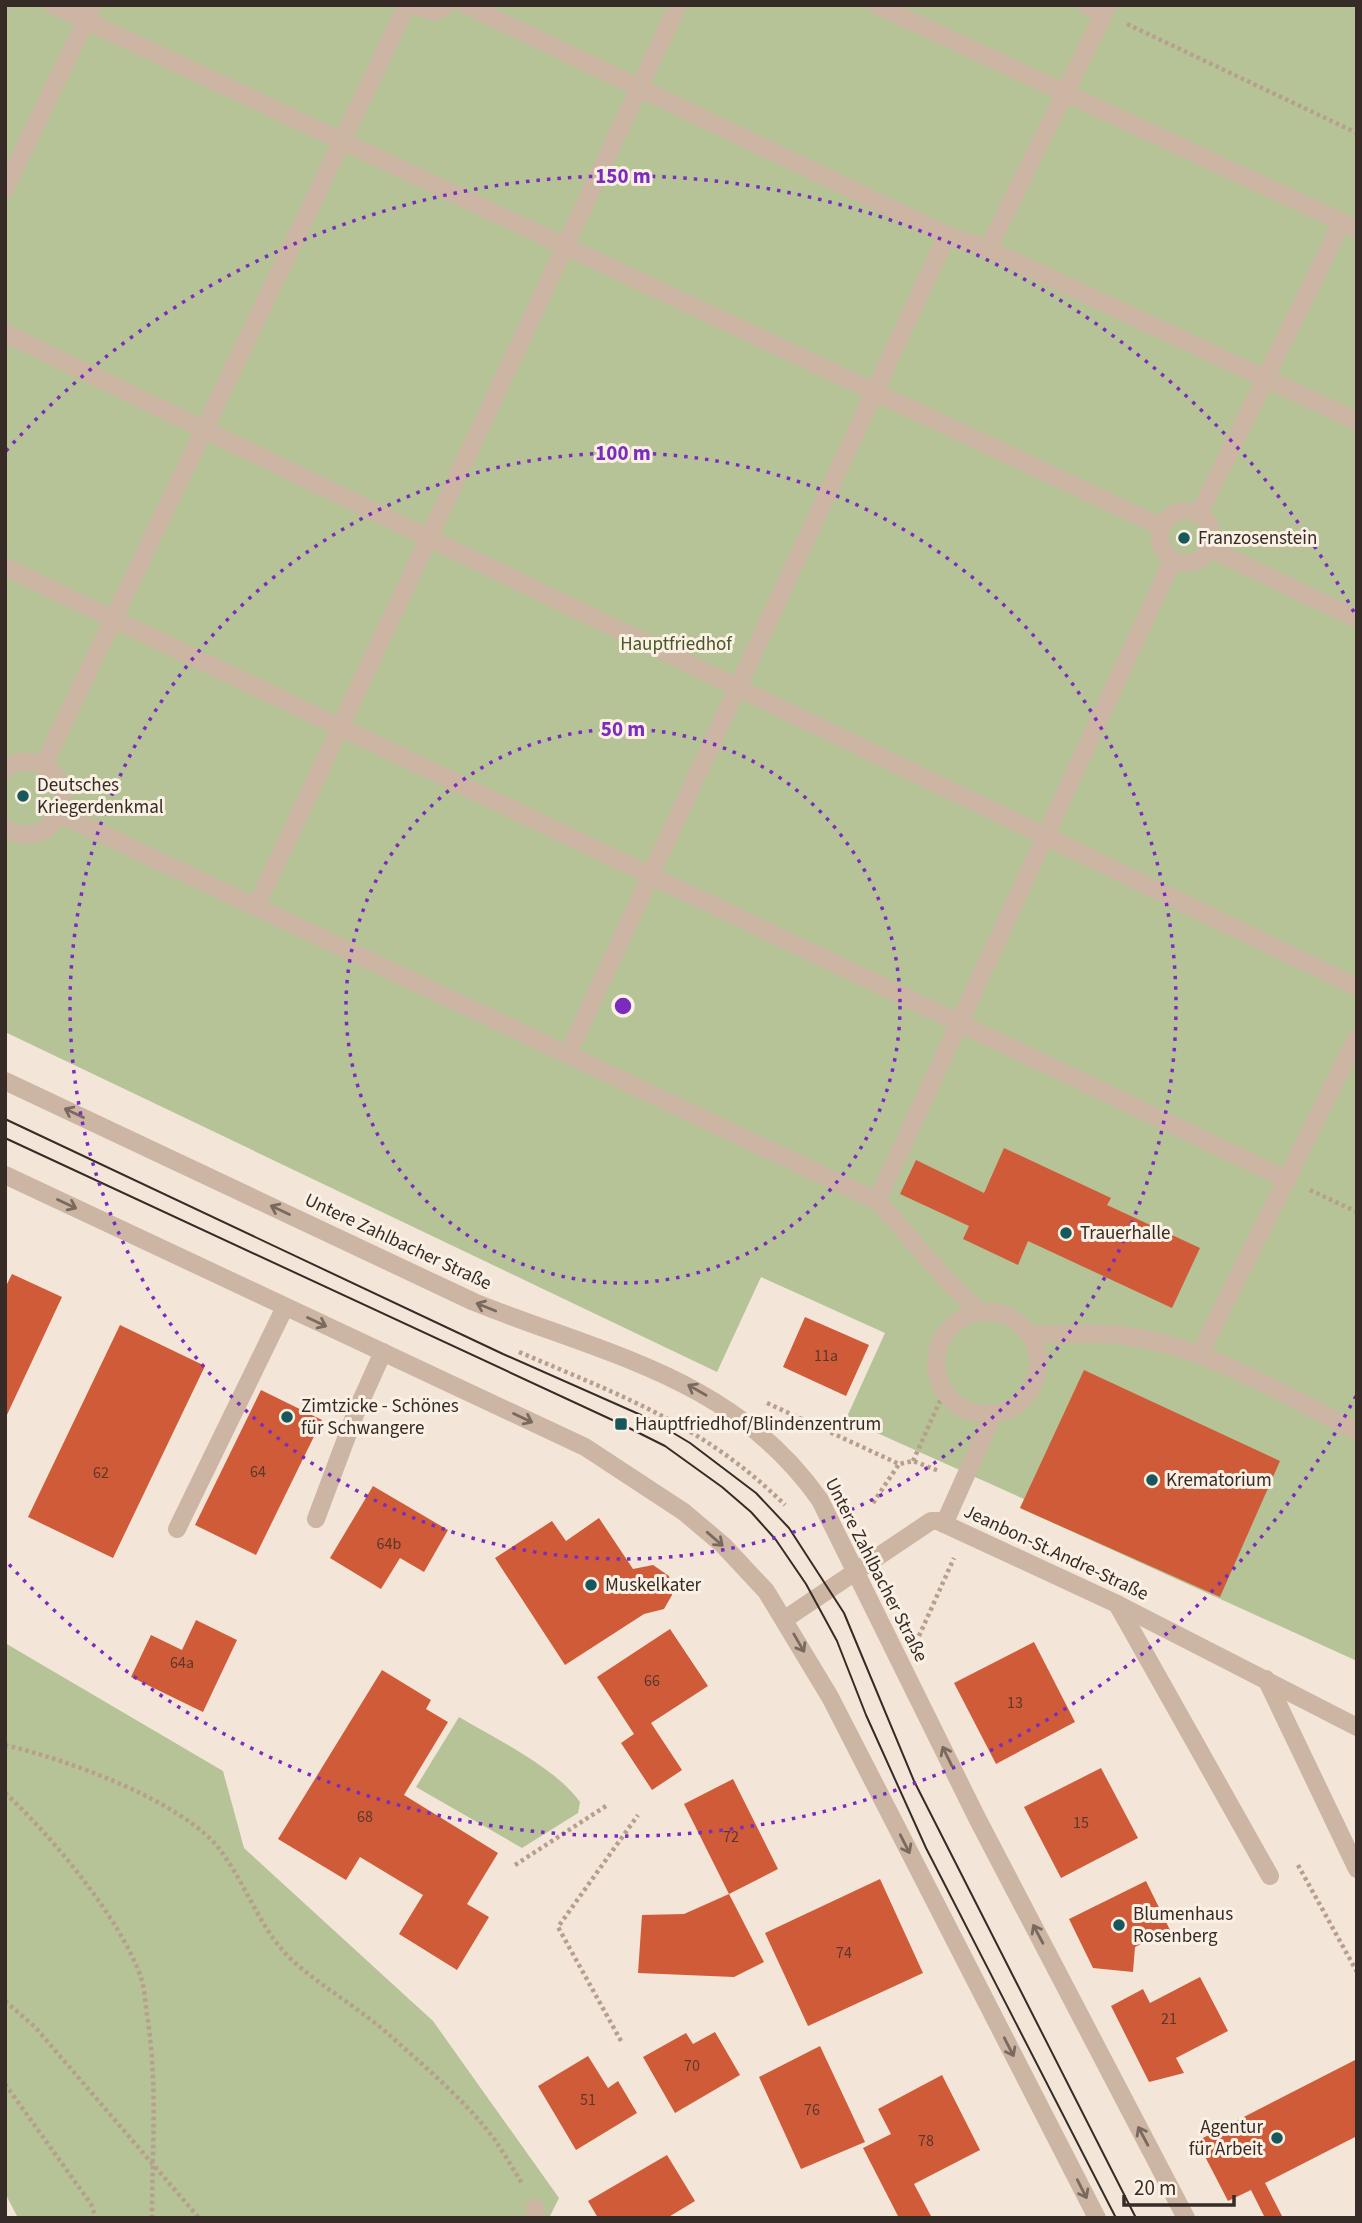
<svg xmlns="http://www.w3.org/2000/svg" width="1362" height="2223" viewBox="0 0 1362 2223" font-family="'Source Sans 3',sans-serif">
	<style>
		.green { fill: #b5c397 }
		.building { fill: #d05b39 }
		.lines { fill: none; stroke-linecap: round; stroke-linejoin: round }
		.path { stroke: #b89f8d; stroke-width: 4.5; stroke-dasharray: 3.5 3.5; stroke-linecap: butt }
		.minor { stroke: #ccb5a3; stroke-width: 18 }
		.tram { stroke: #362b26; stroke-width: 2 }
		.oneway { stroke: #7a695e }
		.ring { fill: none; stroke: #7b2cbf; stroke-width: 3.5; stroke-dasharray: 3.5 7 }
		.poi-dot { fill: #18585b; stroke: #fbf0e4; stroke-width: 2.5 }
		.labels { text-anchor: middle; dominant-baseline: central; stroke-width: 6; stroke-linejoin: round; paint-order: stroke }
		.number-label { font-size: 16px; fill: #5c372b }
		.poi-label { font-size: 19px; fill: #362b26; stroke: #fbf0e4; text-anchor: start }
		.park-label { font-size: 19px; fill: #465727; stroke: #fbf0e4 }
		.street-label { font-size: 19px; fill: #362b26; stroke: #fbf0e4 }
		.centre { fill: #7b2cbf; stroke: #fbf0e4; stroke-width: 3.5 }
		.ring-label { font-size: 21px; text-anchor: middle; font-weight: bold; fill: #7b2cbf; stroke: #fbf0e4; stroke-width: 6; stroke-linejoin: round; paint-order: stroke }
	</style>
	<rect width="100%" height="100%" fill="#f3e6d8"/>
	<g class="green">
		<polygon points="5,5 1357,5 1357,1661 1020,1508 1024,1499 846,1419 885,1333 761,1277 717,1372 5,1032"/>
		<polygon points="5,1643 223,1771 244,1848 433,2021 559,2198 549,2218 18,2218 5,2193"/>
		<path d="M459,1717C496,1739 555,1767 580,1802L578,1813L522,1848L416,1787Z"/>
	</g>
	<g class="building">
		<polygon points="1004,1148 1111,1198 1107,1205 1200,1248 1172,1308 1028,1241 1018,1265 963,1239 969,1226 900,1194 916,1160 984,1193"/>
		<polygon points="12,1274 62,1297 5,1419 5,1288"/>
		<polygon points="805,1317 869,1345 846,1396 783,1367"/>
		<polygon points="120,1325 205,1366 113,1558 28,1517"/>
		<polygon points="1084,1370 1280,1461 1220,1597 1020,1508"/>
		<polygon points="261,1390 322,1420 256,1555 195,1525"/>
		<polygon points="373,1486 448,1530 424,1572 400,1558 381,1589 330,1558"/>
		<polygon points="599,1518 633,1569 653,1565 669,1576 672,1595 664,1609 644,1614 565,1665 495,1558 552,1521 566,1541"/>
		<polygon points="196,1620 237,1640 203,1712 131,1677 151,1635 182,1650"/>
		<polygon points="670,1629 708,1686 651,1723 682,1770 652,1790 621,1743 634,1734 597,1677"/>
		<polygon points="1034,1642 1075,1722 996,1764 954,1683"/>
		<polygon points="382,1670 431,1700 426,1709 448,1722 404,1795 498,1853 467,1904 489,1917 457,1970 399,1934 423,1895 360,1857 346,1880 278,1839"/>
		<polygon points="1101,1768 1138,1838 1061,1878 1024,1807"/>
		<polygon points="733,1779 778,1869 729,1894 684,1804"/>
		<polygon points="880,1879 923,1973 808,2026 765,1933"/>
		<polygon points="1146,1881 1170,1930 1135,1947 1133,1972 1093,1968 1069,1919"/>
		<polygon points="729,1894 764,1962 734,1977 638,1973 642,1915 684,1914"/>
		<polygon points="1200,1977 1228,2031 1176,2058 1184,2073 1149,2082 1111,2006 1143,1989 1150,2003"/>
		<polygon points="715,2032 740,2075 675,2113 643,2057 686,2033 693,2044"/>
		<polygon points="820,2046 865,2142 801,2169 759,2077"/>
		<polygon points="588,2056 608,2088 618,2081 637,2113 576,2150 538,2086"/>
		<polygon points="1357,2059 1357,2136 1265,2183 1283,2218 1265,2218 1251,2190 1228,2201 1197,2141"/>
		<polygon points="942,2075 980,2150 914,2184 932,2218 899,2218 863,2148 891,2134 878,2109"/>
		<polygon points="667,2155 695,2201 667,2218 598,2218 588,2201"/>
	</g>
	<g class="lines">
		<g class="path">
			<polyline points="1127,24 1357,133"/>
			<polyline points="1310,1190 1357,1212"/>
			<path d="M519,1352C622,1396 704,1425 785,1505"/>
			<polyline points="767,1403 899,1464 913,1461 939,1471"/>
			<polyline points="913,1461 944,1392"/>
			<polyline points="873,1503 899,1464"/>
			<polyline points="919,1636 954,1558"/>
			<path d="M5,1745C65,1759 184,1801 221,1851C247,1886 261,1932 293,1961C322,1987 357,2007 386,2032C423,2065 466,2101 495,2140C505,2155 514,2170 523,2185"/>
			<path d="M5,1793C50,1834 122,1920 141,1978C145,1989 145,2003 147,2015C158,2083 152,2149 152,2218"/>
			<polyline points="515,1865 606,1806"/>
			<polyline points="1298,1865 1357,1972"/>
			<polyline points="5,2001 35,2027 199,2218"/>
			<polyline points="621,2041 558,1927 638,1815"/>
			<polyline points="5,2084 91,2204 96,2218"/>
		</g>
		<g class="minor">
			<polyline points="53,5 1162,527"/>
			<polyline points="412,5 436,12 447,5"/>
			<polyline points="466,5 947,235 988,249 1357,421"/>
			<polyline points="877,5 1357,229"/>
			<polyline points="1086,5 1104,13"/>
			<polyline points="5,189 93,5"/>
			<polyline points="988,249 1108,5"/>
			<polyline points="5,333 1357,987"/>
			<circle cx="1186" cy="537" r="26"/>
			<polyline points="1199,514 1342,222"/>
			<polyline points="1209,548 1357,619"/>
			<polyline points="5,567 1288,1180"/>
			<polyline points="43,766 407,5"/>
			<path d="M5,769C14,762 26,760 36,763C89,780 53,858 5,828"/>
			<path d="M60,814L877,1201C914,1239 939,1278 981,1312"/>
			<polyline points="256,907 678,5"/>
			<polyline points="568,1054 947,235"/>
			<path d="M5,1081L474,1302C603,1354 734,1377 820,1500L977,1818L1186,2218"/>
			<polyline points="5,1175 585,1447 684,1512 723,1545 766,1591 830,1697 1097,2218"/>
			<polyline points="877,1201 1173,559"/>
			<circle cx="987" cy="1363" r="51"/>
			<path d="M1030,1334C1062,1336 1094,1331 1126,1336C1208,1347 1283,1395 1357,1431"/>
			<polyline points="1200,1354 1357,1037"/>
			<polyline points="316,1519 356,1412 383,1352"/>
			<polyline points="944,1524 993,1415"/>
			<polyline points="177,1529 285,1307"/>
			<polyline points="1117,1604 1270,1876"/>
			<polyline points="785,1619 931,1521 938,1521 1117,1604 1357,1727"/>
			<polyline points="1266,1679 1357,1869"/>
			<polyline points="535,2208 537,2218"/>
		</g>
		<g class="tram">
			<polyline points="5,1119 503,1354 650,1419 690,1443 756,1493 789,1528 844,1613 914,1781 1136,2218"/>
			<polyline points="5,1138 621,1424 665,1446 722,1487 751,1512 776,1540 806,1584 837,1641 866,1715 926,1848 1116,2218"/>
		</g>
	</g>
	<defs><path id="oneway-shaft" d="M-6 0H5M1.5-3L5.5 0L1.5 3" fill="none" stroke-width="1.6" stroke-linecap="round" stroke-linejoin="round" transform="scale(1.75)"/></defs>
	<g class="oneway">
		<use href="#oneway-shaft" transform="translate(74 1113) rotate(-155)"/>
		<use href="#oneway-shaft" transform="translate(67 1204) rotate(25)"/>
		<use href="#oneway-shaft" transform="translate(280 1210) rotate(-155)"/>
		<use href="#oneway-shaft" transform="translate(486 1307) rotate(-158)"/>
		<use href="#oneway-shaft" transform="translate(317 1322) rotate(25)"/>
		<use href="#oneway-shaft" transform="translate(697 1390) rotate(-150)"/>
		<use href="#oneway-shaft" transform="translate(523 1418) rotate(25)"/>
		<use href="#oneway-shaft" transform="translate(715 1539) rotate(41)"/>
		<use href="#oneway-shaft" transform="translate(799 1643) rotate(60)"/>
		<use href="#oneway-shaft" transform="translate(947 1756) rotate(-116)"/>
		<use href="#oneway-shaft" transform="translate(905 1844) rotate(63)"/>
		<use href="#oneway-shaft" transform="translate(1038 1934) rotate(-118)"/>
		<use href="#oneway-shaft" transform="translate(1009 2047) rotate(63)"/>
		<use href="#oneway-shaft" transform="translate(1143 2136) rotate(-118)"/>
		<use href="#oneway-shaft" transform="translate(1082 2189) rotate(63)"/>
	</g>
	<g class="ring">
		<circle cx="623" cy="1006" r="277"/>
		<circle cx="623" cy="1006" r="553"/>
		<path d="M1356 1396A830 830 0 0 1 6 1561M6 451A830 830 0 0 1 1356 616"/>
	</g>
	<g class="poi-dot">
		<circle cx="1184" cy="538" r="7"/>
		<circle cx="23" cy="796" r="7"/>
		<circle cx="1066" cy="1233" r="7"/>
		<circle cx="287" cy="1417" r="7"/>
		<rect x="614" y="1417" width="14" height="14" rx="3.5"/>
		<circle cx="1152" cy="1480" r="7"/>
		<circle cx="591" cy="1585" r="7"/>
		<circle cx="1119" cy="1925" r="7"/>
		<circle cx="1277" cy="2138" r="7"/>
	</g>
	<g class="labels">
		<g class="number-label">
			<text x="826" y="1356">11a</text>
			<text x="258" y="1472">64</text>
			<text x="101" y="1473">62</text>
			<text x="389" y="1544">64b</text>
			<text x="182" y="1663">64a</text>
			<text x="652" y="1681">66</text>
			<text x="1015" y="1703">13</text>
			<text x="365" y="1817">68</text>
			<text x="1081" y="1823">15</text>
			<text x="731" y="1837">72</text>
			<text x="844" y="1953">74</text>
			<text x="1169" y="2019">21</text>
			<text x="692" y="2066">70</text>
			<text x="588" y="2100">51</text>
			<text x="812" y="2110">76</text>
			<text x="926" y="2141">78</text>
		</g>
		<g class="poi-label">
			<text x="1198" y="538">Franzosenstein</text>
			<text x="37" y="785">Deutsches<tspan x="37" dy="22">Kriegerdenkmal</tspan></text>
			<text x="1080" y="1233">Trauerhalle</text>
			<text x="301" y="1406">Zimtzicke - Schönes<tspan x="301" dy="22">für Schwangere</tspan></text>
			<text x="635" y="1424">Hauptfriedhof/Blindenzentrum</text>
			<text x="1166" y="1480">Krematorium</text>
			<text x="605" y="1585">Muskelkater</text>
			<text x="1133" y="1914">Blumenhaus<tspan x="1133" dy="22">Rosenberg</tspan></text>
			<text x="1263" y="2127" text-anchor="end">Agentur<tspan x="1263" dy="22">für Arbeit</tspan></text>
		</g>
		<g class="park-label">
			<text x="676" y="644">Hauptfriedhof</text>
		</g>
		<g class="street-label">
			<text transform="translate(398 1242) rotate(25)">Untere Zahlbacher Straße</text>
			<text transform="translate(1056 1553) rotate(25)">Jeanbon-St.Andre-Straße</text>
			<text transform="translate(876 1570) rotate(63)">Untere Zahlbacher Straße</text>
		</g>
	</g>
	<circle cx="623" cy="1006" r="10" class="centre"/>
	<g class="ring-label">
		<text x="623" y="183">150 m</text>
		<text x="623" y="460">100 m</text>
		<text x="623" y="736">50 m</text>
	</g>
	<rect width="1362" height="2223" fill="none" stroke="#362b26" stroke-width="14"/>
	<path d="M1124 2195v10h110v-10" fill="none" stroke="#362b26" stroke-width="3.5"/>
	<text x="1134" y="2195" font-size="21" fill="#362b26" stroke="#fbf0e4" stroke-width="5" paint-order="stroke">20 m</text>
</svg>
